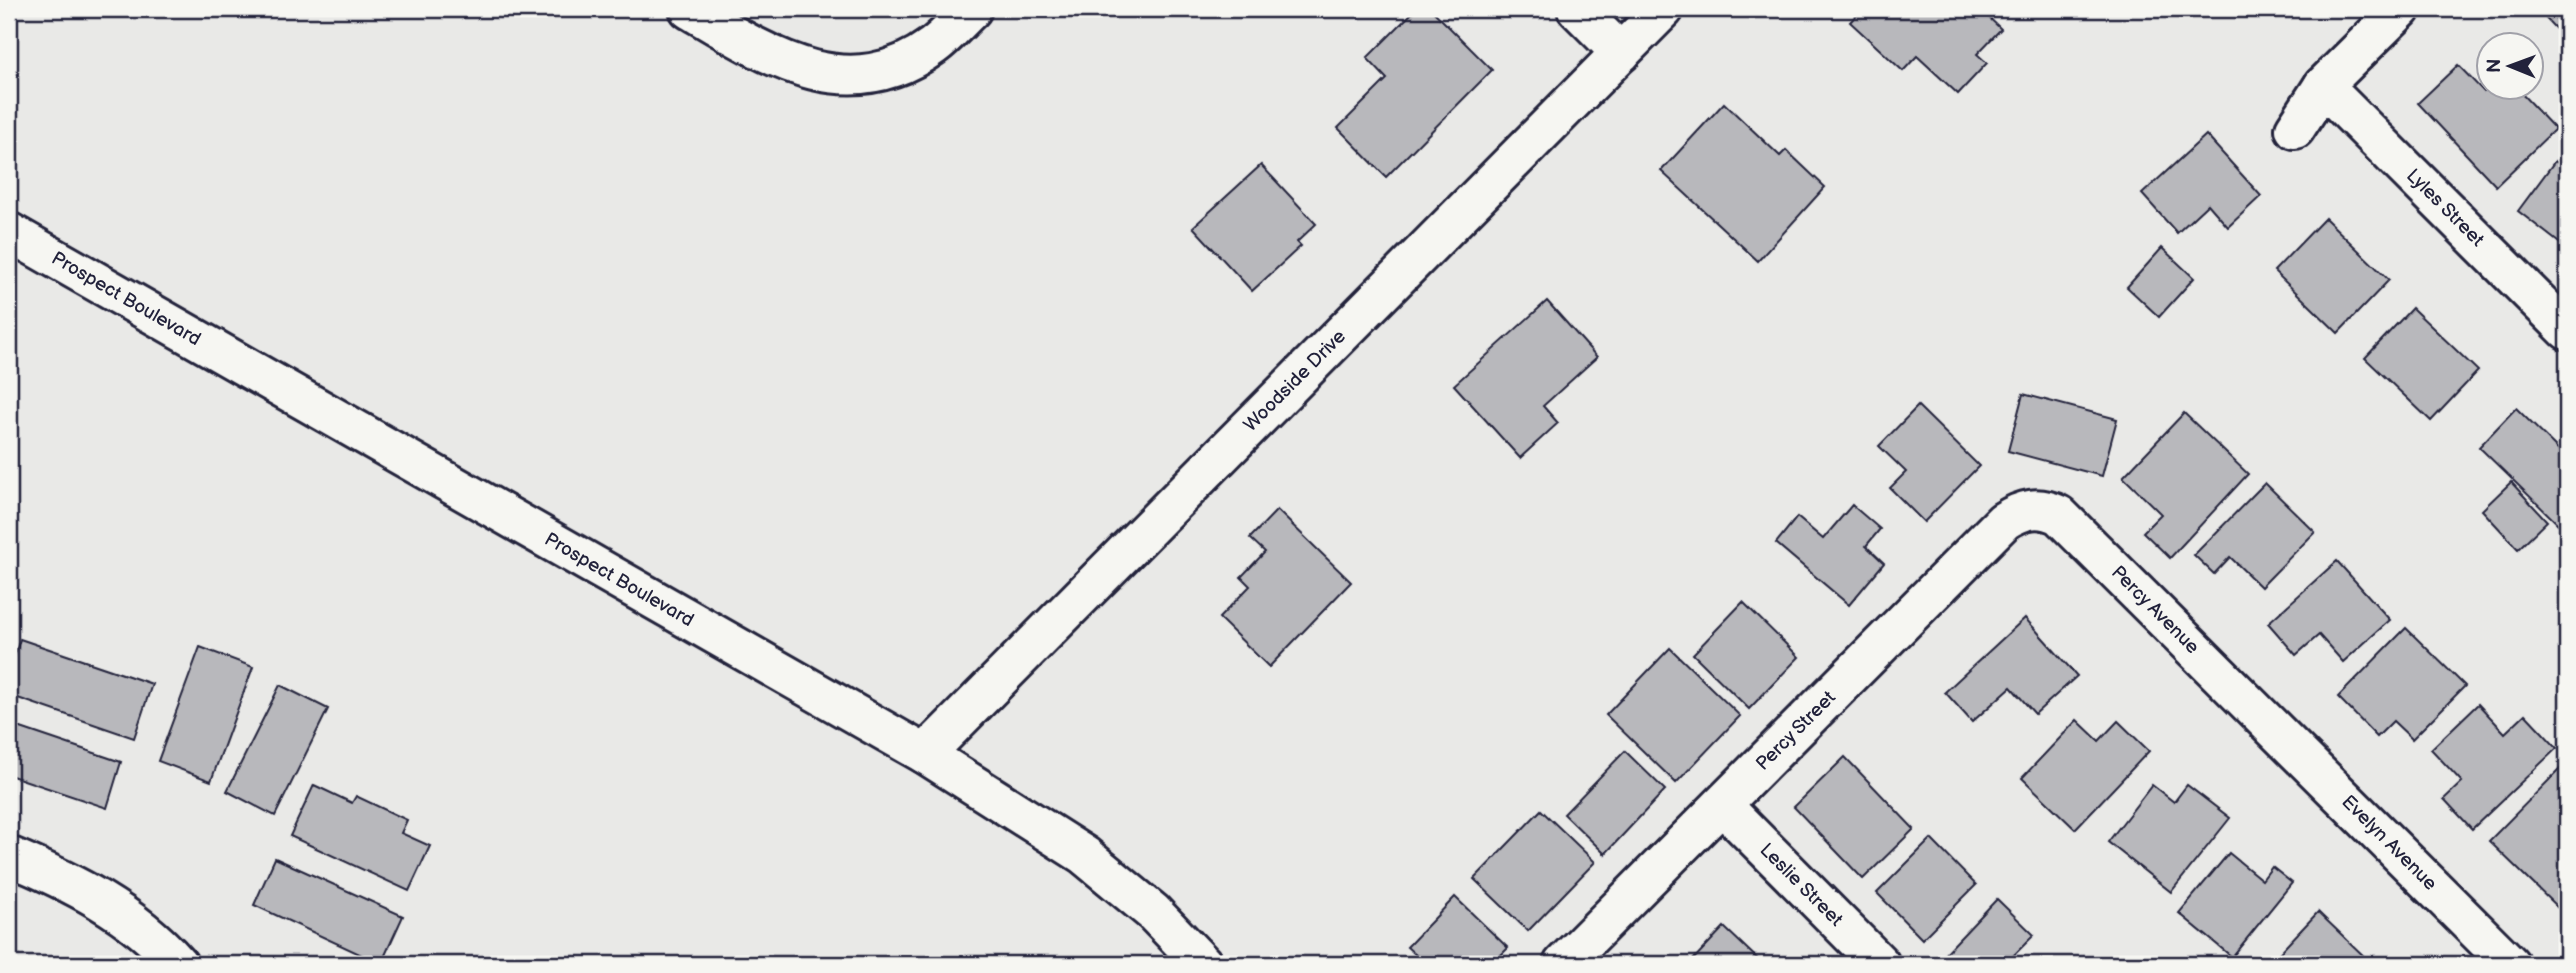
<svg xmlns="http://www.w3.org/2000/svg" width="2576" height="973" viewBox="0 0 2576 973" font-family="'Balsamiq Sans',sans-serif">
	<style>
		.building { fill: #b8b8bc; stroke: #22223b; stroke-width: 2 }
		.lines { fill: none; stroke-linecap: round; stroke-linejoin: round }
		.minor-casing { stroke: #22223b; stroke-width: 44 }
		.secondary-casing { stroke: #22223b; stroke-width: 44 }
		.minor { stroke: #f6f6f2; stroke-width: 38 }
		.secondary { stroke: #f6f6f2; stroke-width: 38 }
		.labels { text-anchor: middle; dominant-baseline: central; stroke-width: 5; stroke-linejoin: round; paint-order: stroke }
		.street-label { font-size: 19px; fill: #22223b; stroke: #f6f6f2 }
	</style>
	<rect width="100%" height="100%" fill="#e9e9e7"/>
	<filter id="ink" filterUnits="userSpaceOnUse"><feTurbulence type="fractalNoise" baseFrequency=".0143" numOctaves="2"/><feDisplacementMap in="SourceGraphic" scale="14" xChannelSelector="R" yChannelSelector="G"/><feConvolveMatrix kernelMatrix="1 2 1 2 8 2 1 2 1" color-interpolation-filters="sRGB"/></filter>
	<g filter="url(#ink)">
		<g class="building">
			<polygon points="1416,9 1431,9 1492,70 1386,177 1338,128 1387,79 1367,58"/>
			<polygon points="1862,9 1980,9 2001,29 1977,54 1987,63 1958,94 1917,56 1903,71 1850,22"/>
			<polygon points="2537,9 2567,9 2567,41"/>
			<polygon points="2458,65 2484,92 2489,88 2522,88 2519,91 2555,129 2496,186 2418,103"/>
			<polygon points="1724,103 1780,156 1786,150 1825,187 1758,261 1661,171"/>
			<polygon points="2206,135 2261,196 2228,227 2208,204 2177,233 2142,194"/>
			<polygon points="2555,161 2567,170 2567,249 2518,211"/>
			<polygon points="1261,165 1316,224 1297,242 1301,246 1252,291 1193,227"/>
			<polygon points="2325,218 2389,280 2338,333 2274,271"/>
			<polygon points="2162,248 2194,278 2159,317 2127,287"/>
			<polygon points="1547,301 1597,357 1543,406 1558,423 1520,458 1454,385"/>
			<polygon points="2412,308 2478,371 2431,421 2365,358"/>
			<polygon points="2023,394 2117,419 2102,476 2008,451"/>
			<polygon points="1918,406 1979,466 1924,522 1890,488 1906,472 1879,446"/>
			<polygon points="2516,408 2567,458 2567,514 2558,524 2479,447"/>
			<polygon points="2184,413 2248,474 2170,558 2143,532 2161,514 2123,477"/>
			<polygon points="2511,482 2547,521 2518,549 2482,510"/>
			<polygon points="2265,483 2315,532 2261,587 2230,557 2214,574 2194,555"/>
			<polygon points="1852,505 1880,529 1866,546 1884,563 1849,605 1776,543 1797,517 1823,539"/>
			<polygon points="1277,510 1351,582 1269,667 1219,618 1250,586 1241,577 1265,552 1250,538"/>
			<polygon points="2337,561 2390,620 2343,662 2319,635 2296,655 2268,623"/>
			<polygon points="1743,602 1799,657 1749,709 1693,654"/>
			<polygon points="2025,618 2077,676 2035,714 2011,687 1972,722 1945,692"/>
			<polygon points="2406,628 2465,686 2412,739 2393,721 2377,737 2338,697"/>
			<polygon points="20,639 152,684 134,738 9,695 9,673"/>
			<polygon points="200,647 253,667 211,781 158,761"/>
			<polygon points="1670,648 1740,716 1676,783 1606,715"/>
			<polygon points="280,685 328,709 275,816 227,791"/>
			<polygon points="2478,704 2505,733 2525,714 2557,748 2472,829 2444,799 2462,782 2431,749"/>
			<polygon points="2077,720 2099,741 2118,721 2149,751 2075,829 2022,778"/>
			<polygon points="9,724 121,762 107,808 9,775"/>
			<polygon points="1625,751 1665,790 1605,854 1564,814"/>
			<polygon points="1845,757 1914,829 1863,879 1794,807"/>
			<polygon points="2561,768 2567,774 2567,900 2559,909 2489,841"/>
			<polygon points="314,785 352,803 356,796 407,820 401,833 430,846 409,891 290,836"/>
			<polygon points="2152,785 2174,802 2187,785 2230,818 2171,892 2108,842"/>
			<polygon points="1541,810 1595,862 1528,931 1474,879"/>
			<polygon points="1931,839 1976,885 1922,939 1877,893"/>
			<polygon points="2229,853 2262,880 2272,867 2292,883 2232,957 2179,913"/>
			<polygon points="275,858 403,916 381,964 254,905"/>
			<polygon points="1455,897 1508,948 1492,964 1426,964 1407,947"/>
			<polygon points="1997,899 2034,935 2013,956 2022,964 1950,964 1942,957"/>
			<polygon points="2318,912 2369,961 2366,964 2269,964"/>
			<polygon points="1724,927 1763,964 1689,964"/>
		</g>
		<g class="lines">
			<defs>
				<g id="minor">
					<path d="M689,9C766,55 847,109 933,46C947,36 959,21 972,9"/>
					<polyline points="1577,9 1621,53"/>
					<polyline points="2323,86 2567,330"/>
					<polyline points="2295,129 2323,86 2401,9"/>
					<polyline points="925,754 1664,9"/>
					<polyline points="1722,805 1880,964"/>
					<path d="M9,856C72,882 132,912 178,964"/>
					<path d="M1563,964L2004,521C2023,509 2038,505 2059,515L2510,964"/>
				</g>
				<polyline id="secondary" points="9,232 925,754 1084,855 1153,912 1203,964"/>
			</defs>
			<use href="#minor" class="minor-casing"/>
			<use href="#secondary" class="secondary-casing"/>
			<use href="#minor" class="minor"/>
			<use href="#secondary" class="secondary"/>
		</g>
	</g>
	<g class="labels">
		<g class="street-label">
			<text transform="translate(2445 208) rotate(45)">Lyles Street</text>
			<text transform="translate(126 299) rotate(30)">Prospect Boulevard</text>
			<text transform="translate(1295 381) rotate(-45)">Woodside Drive</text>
			<text transform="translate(619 580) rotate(30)">Prospect Boulevard</text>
			<text transform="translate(2155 610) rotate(45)">Percy Avenue</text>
			<text transform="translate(1796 731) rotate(-45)">Percy Street</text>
			<text transform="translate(2389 843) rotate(45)">Evelyn Avenue</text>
			<text transform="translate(1801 885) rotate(45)">Leslie Street</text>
		</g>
	</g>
	<rect width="2576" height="973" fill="none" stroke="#f6f6f2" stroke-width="35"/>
	<rect x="18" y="18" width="2541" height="938" fill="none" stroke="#22223b" stroke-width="2.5" filter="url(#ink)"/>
	<g transform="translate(2510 66) rotate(271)"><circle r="33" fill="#f6f6f2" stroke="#a1a1a9" stroke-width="2"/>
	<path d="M0-5L12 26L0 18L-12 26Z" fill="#22223b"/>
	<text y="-10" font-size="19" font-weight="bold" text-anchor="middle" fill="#22223b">N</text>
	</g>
</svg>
